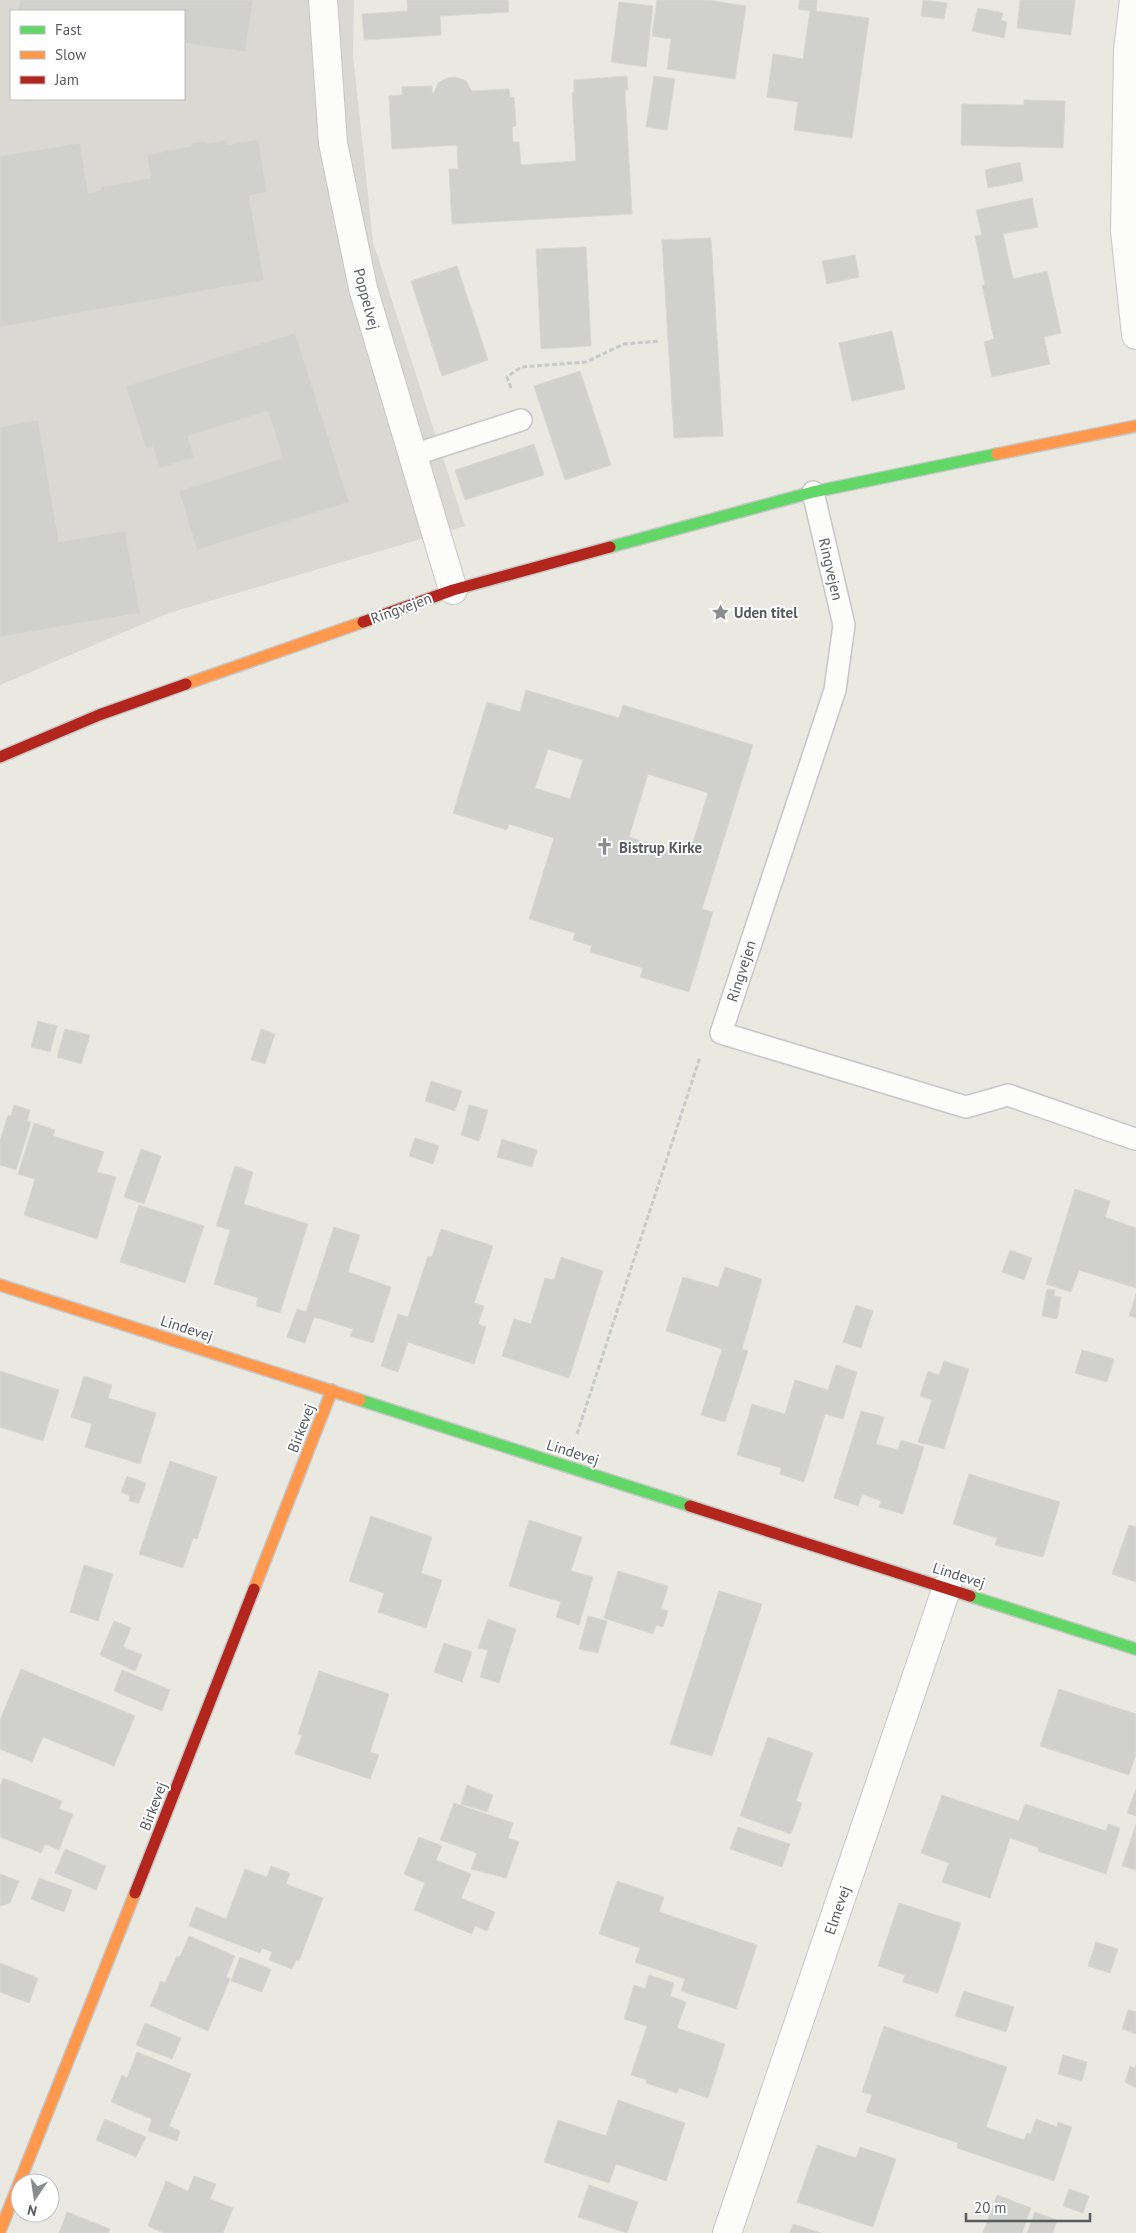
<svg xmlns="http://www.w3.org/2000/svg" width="1136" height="2233" viewBox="0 0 1136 2233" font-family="'PT Sans',sans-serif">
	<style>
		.industrial { fill: #d9d8d2; fill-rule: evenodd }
		.building { fill: #d0d0cc; stroke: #d8d7d2; fill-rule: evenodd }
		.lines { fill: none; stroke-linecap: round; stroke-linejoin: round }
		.lane-casing { stroke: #c6c7c6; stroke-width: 24 }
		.street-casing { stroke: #c6c7c6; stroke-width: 30 }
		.fast-casing { stroke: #c7c7c7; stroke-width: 14 }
		.slow-casing { stroke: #c7c7c7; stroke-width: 14 }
		.jam-casing { stroke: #c7c7c7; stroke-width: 14 }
		.path { stroke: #c6cbc9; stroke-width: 3; stroke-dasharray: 5 2.5; stroke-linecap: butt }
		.lane { stroke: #fcfcfb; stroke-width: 21 }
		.street { stroke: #fcfcfb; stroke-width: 28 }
		.fast { stroke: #63d668; stroke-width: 11 }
		.slow { stroke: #ff974d; stroke-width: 11 }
		.jam { stroke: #b3261e; stroke-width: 11 }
		.labels { text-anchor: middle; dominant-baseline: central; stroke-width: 4; stroke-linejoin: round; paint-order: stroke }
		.street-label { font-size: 15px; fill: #585a61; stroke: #fff }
		.poi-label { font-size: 15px; font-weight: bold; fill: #585a61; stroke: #fff; text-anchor: start }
	</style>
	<rect width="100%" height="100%" fill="#e9e9e2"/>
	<path class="industrial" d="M0,0H354L353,55L373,242L465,526L169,613L0,685ZM11,11H184V99H11Z"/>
	<g class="building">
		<polygon points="20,0 253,0 245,52 184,43 184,11 18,11"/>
		<polygon points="407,0 508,0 509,12 440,16 441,35 364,40 362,14 408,11"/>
		<polygon points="657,0 708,0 746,6 735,79 667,69 671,39 652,36"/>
		<polygon points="800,0 817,0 816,11 869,18 852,138 794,130 798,102 767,97 773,54 803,59 810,11 798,9"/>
		<polygon points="923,0 947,3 944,19 921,16"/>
		<polygon points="1020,0 1075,0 1071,35 1017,28"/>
		<polygon points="619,2 653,6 646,67 611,62"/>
		<polygon points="978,8 1003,13 1001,20 1007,22 1004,38 972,31"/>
		<polygon points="627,76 628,90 625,90 632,214 452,224 449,169 458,169 457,145 392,149 389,96 402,95 402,87 432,86 432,93 434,93 438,83 447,78 455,77 466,81 472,91 509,89 510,97 514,97 516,126 512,127 513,142 519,142 521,165 576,161 572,93 574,92 574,80"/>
		<polygon points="654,76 675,79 667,130 646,127"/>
		<polygon points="1024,100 1065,101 1063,148 961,145 962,104 1024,105"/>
		<polygon points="258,139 267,192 249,196 264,280 0,327 0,156 80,143 88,193 101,190 100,187 151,178 147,155 191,146 191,143 205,141 205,144 227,140 228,145"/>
		<polygon points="1020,162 1023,181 988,188 985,170"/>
		<polygon points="1032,198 1038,227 1003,234 1013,279 1047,271 1061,333 1044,337 1050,364 992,377 984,342 994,339 982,285 985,285 975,236 982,235 976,210"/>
		<polygon points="711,238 723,436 674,438 662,240"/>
		<polygon points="586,247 591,346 541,349 536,249"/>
		<polygon points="855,255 859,277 827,284 822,261"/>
		<polygon points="457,266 488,360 442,376 411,281"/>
		<polygon points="892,331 905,389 852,401 839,343"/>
		<polygon points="295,333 349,502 197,550 179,491 283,458 268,411 188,436 194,457 160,468 153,447 146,449 126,386"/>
		<polygon points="580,371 611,465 565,480 534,386"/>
		<polygon points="38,420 59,542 125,531 140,613 0,637 0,427"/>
		<polygon points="534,444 544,475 465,500 455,470"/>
		<path d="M526,690L619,718L623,705L753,745L702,909L713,912L689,992L640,977L643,968L590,952L592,946L573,940L575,933L529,919L554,838L509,824L507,830L453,813L487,702L520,712ZM548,749L583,760L570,799L535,788ZM648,774L708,793L689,856L629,837Z"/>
		<polygon points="38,1021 57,1026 50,1052 31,1047"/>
		<polygon points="65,1029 90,1035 81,1064 57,1057"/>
		<polygon points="261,1029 275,1034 265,1064 251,1060"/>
		<polygon points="431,1081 462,1091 455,1111 425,1101"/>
		<polygon points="14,1105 30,1110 27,1121 31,1122 16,1170 0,1165 0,1141 8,1115 11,1116"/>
		<polygon points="469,1105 488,1110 479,1141 461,1135"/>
		<polygon points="34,1123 55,1130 53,1136 104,1152 97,1172 116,1177 97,1239 24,1215 35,1179 18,1174"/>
		<polygon points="415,1138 439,1146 433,1164 409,1156"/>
		<polygon points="502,1139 537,1150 532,1167 497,1157"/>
		<polygon points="141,1149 161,1156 144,1204 124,1197"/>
		<polygon points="235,1166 253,1172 244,1204 308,1224 280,1313 256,1306 258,1298 214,1284 230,1230 216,1226"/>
		<polygon points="1075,1189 1110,1201 1105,1217 1136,1228 1136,1288 1079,1270 1071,1292 1046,1284"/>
		<polygon points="139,1205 204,1226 185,1283 120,1262"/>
		<polygon points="334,1227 360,1235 348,1272 391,1287 373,1343 350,1336 353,1329 314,1317 305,1343 287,1337 297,1309 306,1312"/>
		<polygon points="441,1229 493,1246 474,1303 484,1306 478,1324 486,1327 474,1364 408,1342 398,1372 381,1366 398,1314 408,1317 428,1256 432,1257"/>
		<polygon points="1010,1250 1032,1258 1024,1280 1002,1272"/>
		<polygon points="561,1257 603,1271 569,1378 502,1356 514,1319 531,1324 545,1278 554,1280"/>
		<polygon points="725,1267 762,1279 742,1349 748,1351 725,1422 701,1415 722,1349 666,1331 683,1277 718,1287"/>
		<polygon points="1047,1289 1055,1290 1054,1296 1061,1297 1057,1319 1042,1316"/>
		<polygon points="1136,1294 1136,1318 1129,1316"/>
		<polygon points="856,1305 873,1311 861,1348 843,1342"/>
		<polygon points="1082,1350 1114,1359 1107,1382 1075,1373"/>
		<polygon points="944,1361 969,1369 944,1449 918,1442 932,1400 920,1396 928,1371 939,1375"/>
		<polygon points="836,1365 857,1372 843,1419 825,1414 804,1482 780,1474 781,1468 737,1455 752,1404 785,1414 795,1380 828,1390"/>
		<polygon points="0,1371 59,1390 43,1441 0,1427"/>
		<polygon points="84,1376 112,1385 108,1398 156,1413 140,1464 85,1447 92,1424 71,1417"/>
		<polygon points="861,1411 884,1417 876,1444 898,1450 901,1440 924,1447 903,1514 879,1507 881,1501 862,1494 858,1506 834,1498"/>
		<polygon points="170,1461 217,1477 197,1539 193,1538 183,1568 139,1554"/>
		<polygon points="969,1474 1060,1502 1043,1557 995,1545 997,1538 953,1524"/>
		<polygon points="127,1476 146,1483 139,1503 129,1501 130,1496 121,1492"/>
		<polygon points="371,1516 432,1537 421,1573 442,1580 426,1628 378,1612 384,1593 349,1581"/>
		<polygon points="529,1520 582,1537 571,1571 593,1577 579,1625 556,1617 561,1602 509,1586"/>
		<polygon points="1129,1525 1136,1527 1136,1582 1112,1574"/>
		<polygon points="84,1565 113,1574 98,1621 70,1612"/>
		<polygon points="618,1571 668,1586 661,1609 668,1611 663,1627 656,1625 653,1634 604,1618"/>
		<polygon points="719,1591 762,1604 712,1756 670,1744"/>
		<polygon points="588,1616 607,1621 598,1653 579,1649"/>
		<polygon points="488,1619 516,1629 499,1683 480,1677 488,1650 478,1648"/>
		<polygon points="114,1621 131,1628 123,1647 142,1655 135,1671 100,1655"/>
		<polygon points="444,1643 472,1652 462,1682 434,1672"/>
		<polygon points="21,1669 135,1716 114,1766 43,1737 32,1762 0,1749 0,1720"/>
		<polygon points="122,1670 170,1690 162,1711 114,1691"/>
		<polygon points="319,1671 389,1694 370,1752 379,1755 370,1779 295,1754 302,1735 298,1734"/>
		<polygon points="1059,1689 1136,1714 1136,1754 1129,1775 1040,1746"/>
		<polygon points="768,1737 813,1753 796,1801 802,1803 791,1834 740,1816"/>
		<polygon points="3,1778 62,1801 59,1809 73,1814 59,1850 45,1844 41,1853 0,1837 0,1786"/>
		<polygon points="467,1785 493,1795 487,1812 461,1804"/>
		<polygon points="1136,1789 1136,1816 1127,1813"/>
		<polygon points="942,1795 1019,1821 1025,1804 1106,1831 1108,1824 1120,1828 1106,1874 1038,1851 1039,1848 1010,1838 990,1898 942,1882 949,1863 921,1853"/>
		<polygon points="454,1803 513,1823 508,1838 519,1842 506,1878 471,1869 477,1853 440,1840"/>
		<polygon points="1136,1824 1136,1870 1122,1866"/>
		<polygon points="738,1827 790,1844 782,1867 730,1849"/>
		<polygon points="419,1837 442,1846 436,1860 471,1874 461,1898 495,1912 487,1931 475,1926 472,1934 414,1910 425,1883 404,1874"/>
		<polygon points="65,1849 106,1866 96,1890 55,1873"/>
		<polygon points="271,1866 290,1873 286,1884 323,1898 299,1961 296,1960 292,1969 269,1960 272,1952 262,1948 260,1953 189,1926 196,1907 226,1919 245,1869 267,1877"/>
		<polygon points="0,1874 19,1881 10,1903 0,1906"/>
		<polygon points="39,1878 72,1890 64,1912 31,1899"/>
		<polygon points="617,1881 664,1897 659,1912 757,1945 736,2009 681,1991 685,1979 635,1962 640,1948 599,1934"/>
		<polygon points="899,1903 961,1923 938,1993 903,1982 905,1975 878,1966"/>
		<polygon points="189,1936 235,1956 226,1977 230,1979 208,2031 150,2006 161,1981 165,1983 177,1956 180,1957"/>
		<polygon points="1096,1942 1118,1949 1110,1973 1088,1966"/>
		<polygon points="240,1957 271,1969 262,1992 231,1981"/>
		<polygon points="0,1963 38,1978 29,2003 0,1992"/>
		<polygon points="649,1975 674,1983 670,1996 686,2002 677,2028 725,2044 708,2098 679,2088 677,2093 646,2083 647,2080 631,2075 647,2026 624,2019 634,1985 645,1989"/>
		<polygon points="964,1991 1014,2007 1006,2032 955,2016"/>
		<polygon points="1128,2010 1136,2012 1136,2034 1122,2029"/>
		<polygon points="145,2023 181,2038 172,2059 136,2045"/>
		<polygon points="884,2026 1007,2067 986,2127 1024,2140 1027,2133 1031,2134 1036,2119 1057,2127 1058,2122 1072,2127 1054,2181 957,2148 958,2143 866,2112 872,2095 862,2092"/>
		<polygon points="137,2052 191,2074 169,2126 180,2131 177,2141 148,2131 152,2119 111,2102 122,2075 127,2078"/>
		<polygon points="1063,2055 1087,2062 1082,2081 1058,2074"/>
		<polygon points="1136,2065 1136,2088 1125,2082 1130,2066 1135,2068"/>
		<polygon points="618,2100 685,2123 666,2181 616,2164 609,2183 544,2162 558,2120 606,2136"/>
		<polygon points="105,2119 146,2137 136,2157 96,2140"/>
		<polygon points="817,2145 856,2158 860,2147 896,2159 873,2227 797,2202"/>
		<polygon points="194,2176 216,2184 210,2199 233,2208 223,2233 164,2233 148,2226 166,2181 188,2191"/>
		<polygon points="589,2185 638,2202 627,2233 578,2217"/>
		<polygon points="1069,2189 1089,2196 1083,2213 1063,2206"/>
		<polygon points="997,2195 1031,2208 1022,2233 983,2233"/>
		<polygon points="67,2212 110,2229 108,2233 59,2233"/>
		<polygon points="1035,2212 1057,2220 1053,2233 1027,2233"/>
		<polygon points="793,2224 821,2233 790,2233"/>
	</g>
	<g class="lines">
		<defs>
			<g id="lane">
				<polyline points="413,455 521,420"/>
				<polyline points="813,492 844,625 835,690 721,1033 966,1107 1008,1095 1135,1139"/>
			</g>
			<g id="street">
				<polyline points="323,0 333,143 363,288 453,590"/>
				<polyline points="1134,0 1128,50 1125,231 1136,335"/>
				<polyline points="727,2233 947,1587"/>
			</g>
			<g id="fast">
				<polyline points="610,547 813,492 997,454"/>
				<polyline points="360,1400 690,1506"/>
				<polyline points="970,1596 1136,1649"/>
			</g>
			<g id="slow">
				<polyline points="997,454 1136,426"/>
				<polyline points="186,684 363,622"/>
				<polyline points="0,1285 360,1400"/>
				<polyline points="254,1589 332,1390"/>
				<polyline points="0,2231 135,1893"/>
			</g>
			<g id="jam">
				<polyline points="363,622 453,590 610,547"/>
				<polyline points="0,757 99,715 186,684"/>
				<polyline points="690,1506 970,1596"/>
				<polyline points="135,1893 254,1589"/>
			</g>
		</defs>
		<use href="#lane" class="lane-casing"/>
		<use href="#street" class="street-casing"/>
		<use href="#fast" class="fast-casing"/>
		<use href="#slow" class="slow-casing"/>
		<use href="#jam" class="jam-casing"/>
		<g class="path">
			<polyline points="511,388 507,377 521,367 586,362 624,344 660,341"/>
			<polyline points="577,1434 700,1057"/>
		</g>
		<use href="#lane" class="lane"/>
		<use href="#street" class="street"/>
		<use href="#fast" class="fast"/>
		<use href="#slow" class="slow"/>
		<use href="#jam" class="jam"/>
	</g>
	<defs>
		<symbol id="sight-bare" viewBox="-9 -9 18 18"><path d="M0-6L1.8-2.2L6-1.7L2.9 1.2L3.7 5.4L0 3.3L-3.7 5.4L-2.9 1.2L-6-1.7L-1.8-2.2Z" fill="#8b8c8e" stroke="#fff" stroke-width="2.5" paint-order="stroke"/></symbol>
		<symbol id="church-bare" viewBox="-9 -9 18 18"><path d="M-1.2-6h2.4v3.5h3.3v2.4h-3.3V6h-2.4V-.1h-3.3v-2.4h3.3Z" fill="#8b8c8e" stroke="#fff" stroke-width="2.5" paint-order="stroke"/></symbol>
	</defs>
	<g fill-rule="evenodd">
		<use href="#sight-bare" x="708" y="600" width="25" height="25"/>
		<use href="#church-bare" x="592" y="834" width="25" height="25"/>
	</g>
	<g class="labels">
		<g class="street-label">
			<text transform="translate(367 299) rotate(75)">Poppelvej</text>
			<text transform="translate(831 569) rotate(77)">Ringvejen</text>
			<text transform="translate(401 608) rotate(-20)">Ringvejen</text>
			<text transform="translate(741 971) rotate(-72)">Ringvejen</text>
			<text transform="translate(187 1328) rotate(18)">Lindevej</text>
			<text transform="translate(301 1428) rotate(-69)">Birkevej</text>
			<text transform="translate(573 1452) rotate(18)">Lindevej</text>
			<text transform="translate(959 1575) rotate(18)">Lindevej</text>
			<text transform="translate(153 1806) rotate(-69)">Birkevej</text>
			<text transform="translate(837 1910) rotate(-71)">Elmevej</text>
		</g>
		<g class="poi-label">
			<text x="734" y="612">Uden titel</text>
			<text x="619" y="847">Bistrup Kirke</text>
		</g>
	</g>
	<rect x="10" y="10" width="175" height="90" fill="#ffffff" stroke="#bcbdc0"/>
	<rect x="20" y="26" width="25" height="8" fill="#63d668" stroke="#bcbdc0"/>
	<text x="55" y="35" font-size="15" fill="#585a61">Fast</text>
	<rect x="20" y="51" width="25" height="8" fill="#ff974d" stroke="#bcbdc0"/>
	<text x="55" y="60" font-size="15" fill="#585a61">Slow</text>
	<rect x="20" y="76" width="25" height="8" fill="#b3261e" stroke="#bcbdc0"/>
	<text x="55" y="85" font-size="15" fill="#585a61">Jam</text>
	<g transform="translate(35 2198) rotate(193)"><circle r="24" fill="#ffffff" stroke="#bcbdc0"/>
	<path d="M0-4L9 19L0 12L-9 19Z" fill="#8b8c8e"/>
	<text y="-8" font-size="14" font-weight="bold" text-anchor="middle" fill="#585a61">N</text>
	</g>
	<path d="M966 2213v8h124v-8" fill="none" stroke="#585a61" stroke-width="2.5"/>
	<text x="974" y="2213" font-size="15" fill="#585a61" stroke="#ffffff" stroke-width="4" paint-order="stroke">20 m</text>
</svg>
